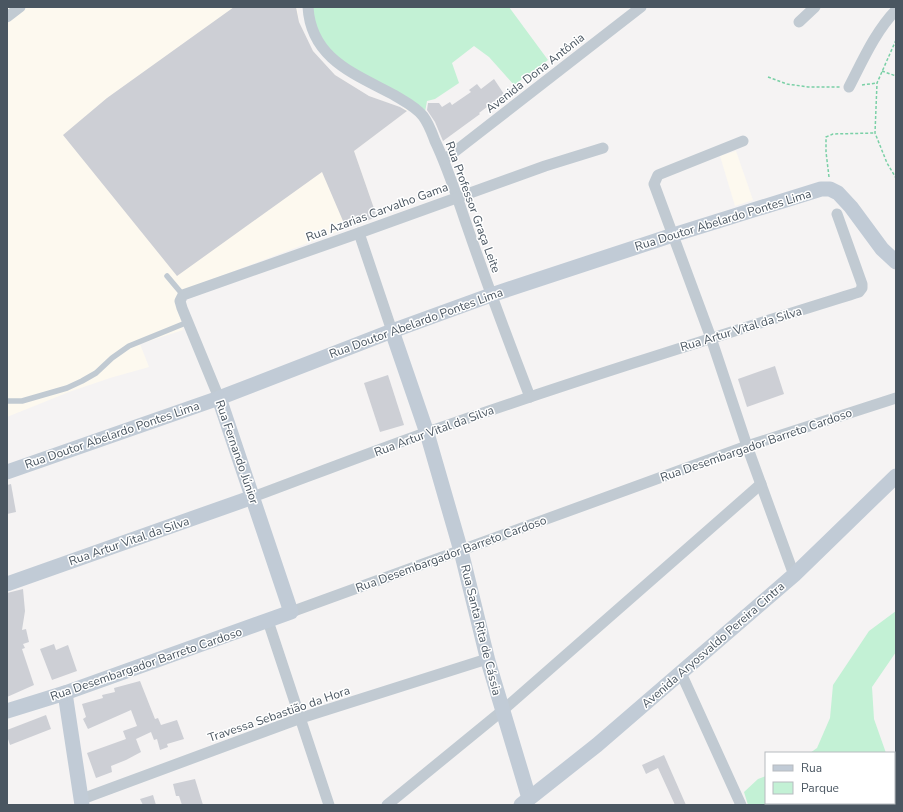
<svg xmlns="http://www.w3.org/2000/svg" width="903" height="812" viewBox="0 0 903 812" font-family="'Nunito Sans',sans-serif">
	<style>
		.commercial { fill: #fdf9ef }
		.green { fill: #c3f1d5 }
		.building { fill: #cdcfd5 }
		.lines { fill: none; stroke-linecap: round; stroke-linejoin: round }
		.path { stroke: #7ad0a6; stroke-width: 1.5; stroke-dasharray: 3 2; stroke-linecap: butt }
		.lane { stroke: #c1cad2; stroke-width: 5.5 }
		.street { stroke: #c1cad2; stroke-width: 11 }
		.secondary { stroke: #c1cbd6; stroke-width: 15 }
		.labels { text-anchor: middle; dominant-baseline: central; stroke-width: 3; stroke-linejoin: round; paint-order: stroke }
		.street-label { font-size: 12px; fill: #4a5661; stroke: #fff }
	</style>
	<rect width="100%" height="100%" fill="#f5f3f3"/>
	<g class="commercial">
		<polygon points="7,7 297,7 299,22 313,51 335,75 369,96 408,110 354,151 377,217 189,288 179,313 183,330 140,344 149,367 110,378 69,392 7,417"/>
		<polygon points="736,151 753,200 735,206 720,156"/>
	</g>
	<g class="green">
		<polygon points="311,7 509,7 548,60 514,85 489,57 474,46 452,63 459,83 435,99 427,101 425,112 335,59 317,33"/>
		<polygon points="896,611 896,652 872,687 874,719 886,753 810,753 817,748 830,718 833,685 869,631"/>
		<polygon points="766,776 766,803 832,803 829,805 748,805 744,792 758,779"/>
	</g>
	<g class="building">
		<polygon points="234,7 296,7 299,22 313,51 335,75 369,96 400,107 407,111 354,151 377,217 346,228 322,172 177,276 63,135 107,98"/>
		<polygon points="494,79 504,94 479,113 480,114 443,141 435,122 427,110 428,103 439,103 442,107 450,102 452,105 471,92 469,90 477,84 481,89"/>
		<polygon points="775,366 784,394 747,407 738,379"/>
		<polygon points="388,375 404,425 380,432 364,383"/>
		<polygon points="11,484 16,512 7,514 7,485"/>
		<polygon points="23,589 25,611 22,630 26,629 29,642 23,644 25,648 22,649 34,685 7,697 7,593"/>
		<polygon points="54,644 56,650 68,645 77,671 52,680 40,649"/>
		<polygon points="140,681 155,719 158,718 161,725 177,720 184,739 167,744 168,747 160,750 157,739 154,740 151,732 136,739 141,752 126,760 111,766 112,772 96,778 87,753 126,739 123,731 137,726 131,710 88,729 83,719 86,717 82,704 103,698 102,695 115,692 114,688"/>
		<polygon points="46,715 51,729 10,745 7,736 7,730"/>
		<polygon points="664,755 686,805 675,805 658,768 646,774 642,765"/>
		<polygon points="195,779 203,805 182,805 179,796 176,796 173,784"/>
		<polygon points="153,795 156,805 143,805 140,799"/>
	</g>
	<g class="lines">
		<g class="path">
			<polyline points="896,40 877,83 875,133 887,163 896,178"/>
			<polyline points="882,71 896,76"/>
			<polyline points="768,77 787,84 808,87 840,87"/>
			<polyline points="862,85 877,83"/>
			<polyline points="829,177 826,152 826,137 833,134 874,133"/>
		</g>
		<g class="lane">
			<polyline points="167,276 183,295"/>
			<polyline points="7,401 22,401 67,388 82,381 96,373 112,358 129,346 188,322"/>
		</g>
		<g class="street">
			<path d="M308,7C311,59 355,74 394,95C404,101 416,107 423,116C429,124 432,133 435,141C448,168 457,197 467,226C487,284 508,340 530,397"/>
			<polyline points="7,17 20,7"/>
			<polyline points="799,22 815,7"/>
			<path d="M849,87C863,60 875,32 896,10"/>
			<polyline points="743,141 658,175 654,184 711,338 747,446 794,575"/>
			<polyline points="444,160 641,7"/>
			<polyline points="359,233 392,331"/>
			<polyline points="219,398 182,308 180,301 183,295 359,233 545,166 603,148"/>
			<path d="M253,497C312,475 369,453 428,432C570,382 715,337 859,292L862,288V284L837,214"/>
			<polyline points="291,612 747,446 896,398"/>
			<polyline points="268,621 329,805"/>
			<polyline points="681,673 741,805"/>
			<polyline points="894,773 896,772"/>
			<polyline points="82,799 301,718 487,659"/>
			<polyline points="387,805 502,711 761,484"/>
			<polyline points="844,805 847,803"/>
		</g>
		<g class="secondary">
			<polyline points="392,331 427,433 461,551 488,661 529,798"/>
			<polyline points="7,472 219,398 392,331 491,295 673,235 821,189 830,189 838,193 851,207 882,249 896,262"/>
			<polyline points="7,584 253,497"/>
			<polyline points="65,693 82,805"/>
			<polyline points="7,711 65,693 291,612 219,398"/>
			<polyline points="521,805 597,745 794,575 896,476"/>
		</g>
	</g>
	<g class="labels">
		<g class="street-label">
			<text transform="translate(535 73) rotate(-38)">Avenida Dona Antônia</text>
			<text transform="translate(473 207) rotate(70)">Rua Professor Graça Leite</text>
			<text transform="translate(377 212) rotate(-20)">Rua Azarias Carvalho Gama</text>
			<text transform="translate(723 220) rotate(-17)">Rua Doutor Abelardo Pontes Lima</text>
			<text transform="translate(416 323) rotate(-20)">Rua Doutor Abelardo Pontes Lima</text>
			<text transform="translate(741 329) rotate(-17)">Rua Artur Vital da Silva</text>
			<text transform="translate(434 431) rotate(-20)">Rua Artur Vital da Silva</text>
			<text transform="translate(112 435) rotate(-19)">Rua Doutor Abelardo Pontes Lima</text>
			<text transform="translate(756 445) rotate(-19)">Rua Desembargador Barreto Cardoso</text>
			<text transform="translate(237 452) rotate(71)">Rua Fernando Júnior</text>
			<text transform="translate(129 541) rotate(-19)">Rua Artur Vital da Silva</text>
			<text transform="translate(451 554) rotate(-20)">Rua Desembargador Barreto Cardoso</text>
			<text transform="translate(481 630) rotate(76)">Rua Santa Rita de Cássia</text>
			<text transform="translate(713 645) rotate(-41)">Avenida Aryosvaldo Pereira Cintra</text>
			<text transform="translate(146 664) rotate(-19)">Rua Desembargador Barreto Cardoso</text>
			<text transform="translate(279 714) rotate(-19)">Travessa Sebastião da Hora</text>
		</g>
	</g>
	<rect width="903" height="812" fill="none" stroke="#4a5661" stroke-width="16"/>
	<rect x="765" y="752" width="130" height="52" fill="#ffffff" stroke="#b7bbc0"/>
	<rect x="773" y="765" width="20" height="6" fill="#c1cbd6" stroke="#b7bbc0"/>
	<text x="801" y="772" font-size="12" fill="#4a5661">Rua</text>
	<rect x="773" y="782" width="20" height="12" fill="#c3f1d5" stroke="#b7bbc0"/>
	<text x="801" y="792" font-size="12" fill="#4a5661">Parque</text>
</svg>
